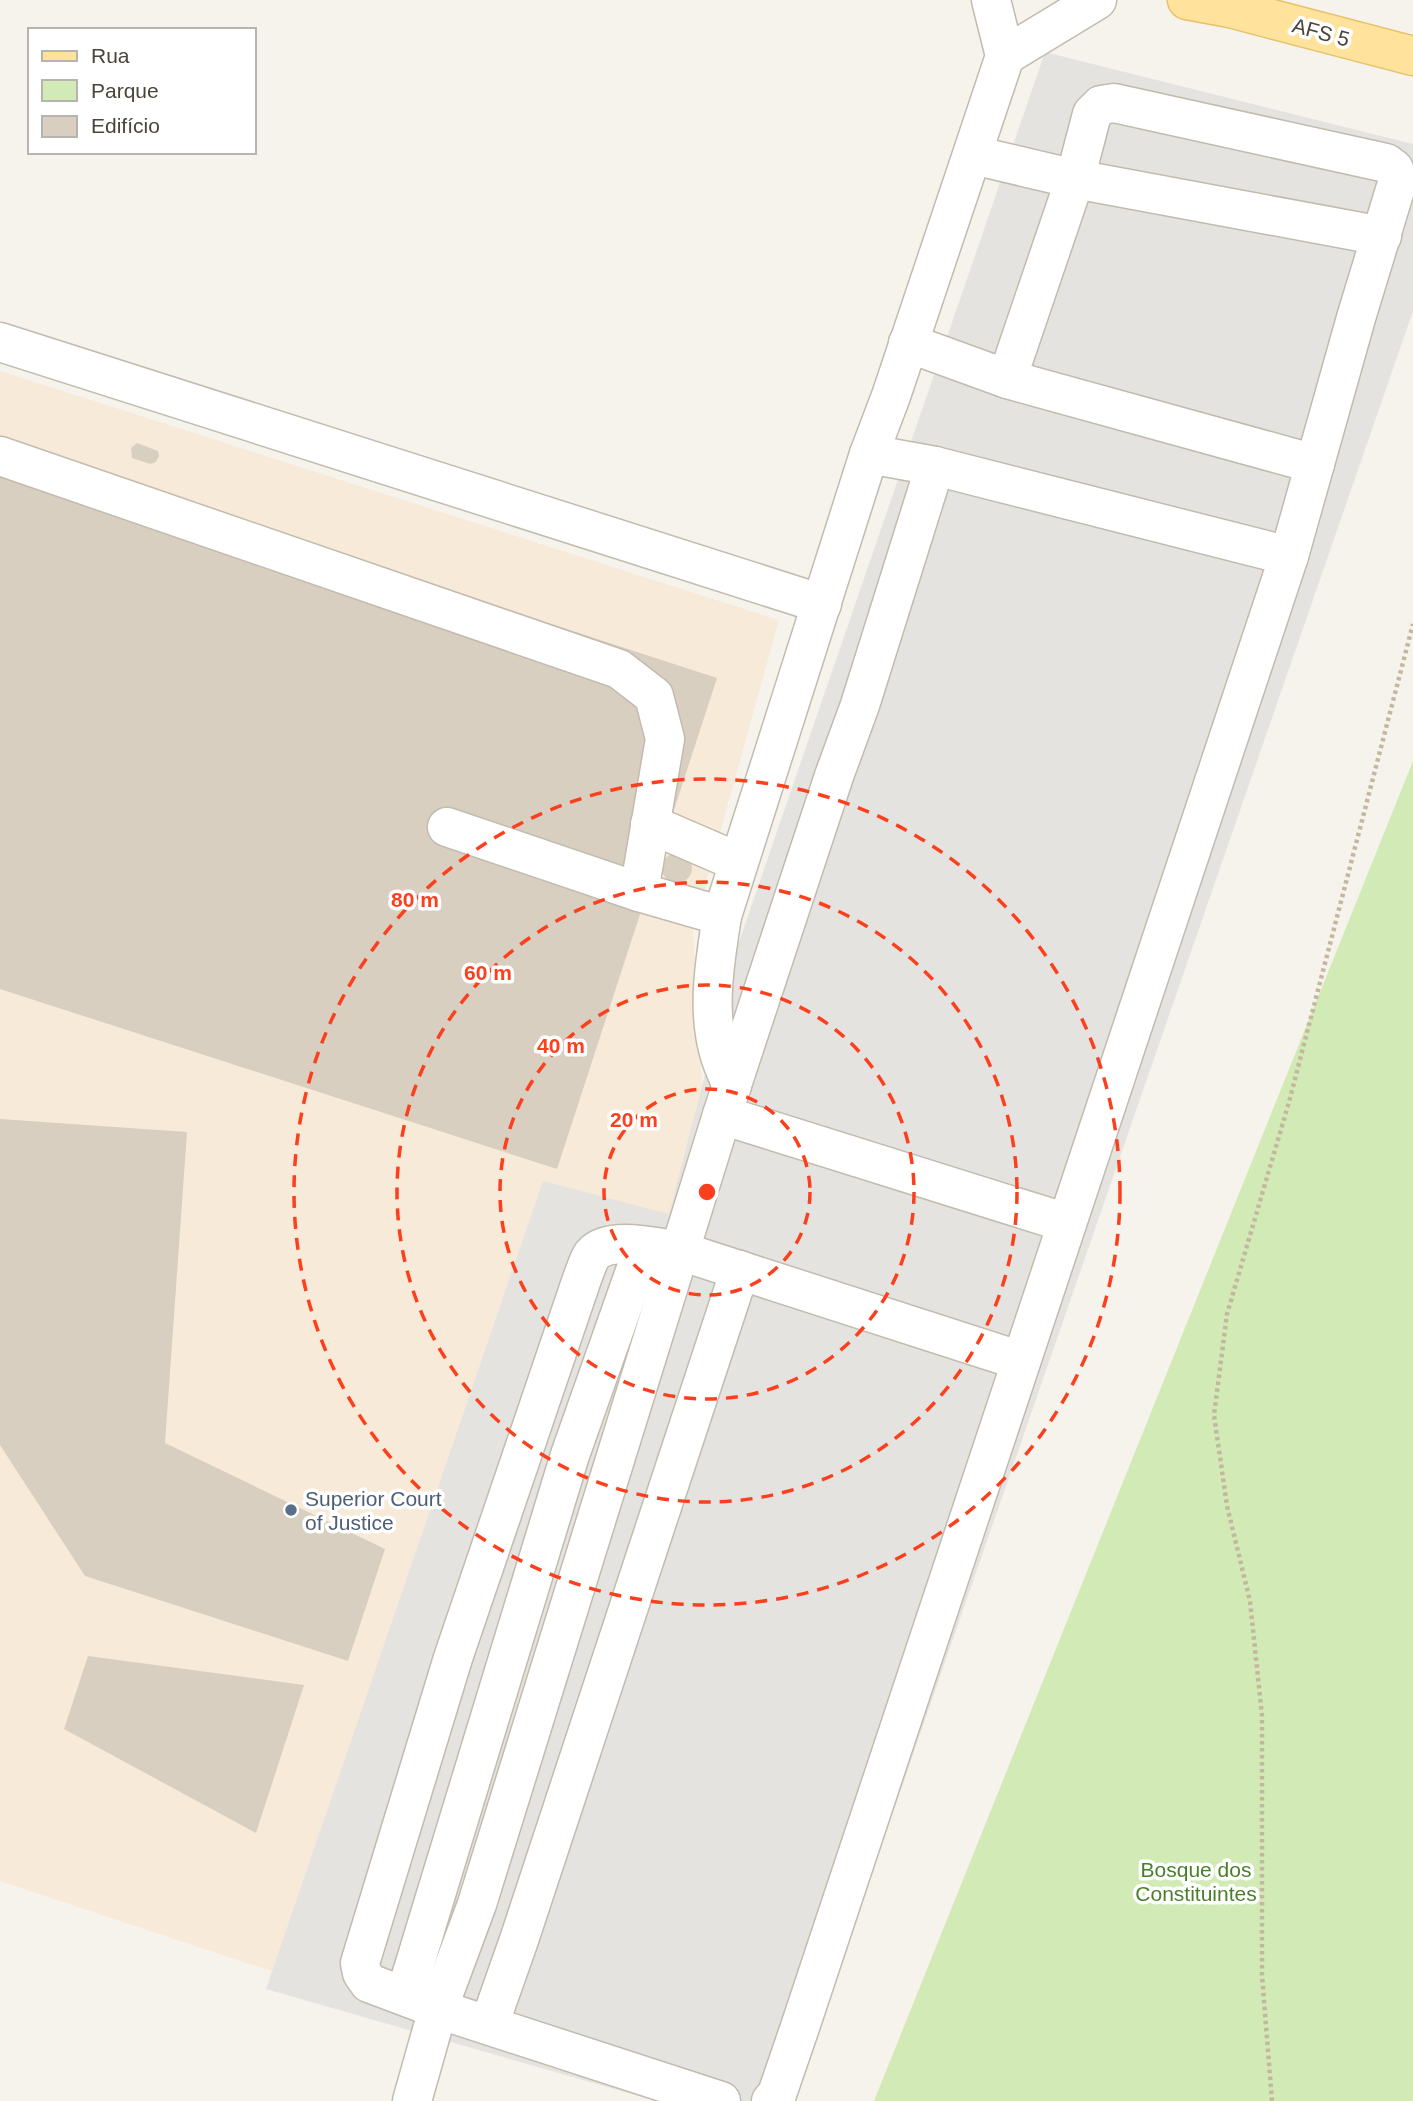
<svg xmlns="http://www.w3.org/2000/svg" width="1413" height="2101" viewBox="0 0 1413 2101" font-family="Arial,sans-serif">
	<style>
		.commercial { fill: #f7ead8 }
		.green { fill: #d2eab5 }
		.parking { fill: #e5e3e0 }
		.building { fill: #d8cfc1 }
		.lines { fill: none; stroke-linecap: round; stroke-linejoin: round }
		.minor-casing { stroke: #c2bbae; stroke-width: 41 }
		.major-casing { stroke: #e6c16a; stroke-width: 41 }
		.path { stroke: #c4b79f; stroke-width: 4.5; stroke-dasharray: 3.5 3.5; stroke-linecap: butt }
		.minor { stroke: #fff; stroke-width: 38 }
		.major { stroke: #ffe39c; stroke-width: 38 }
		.ring { fill: none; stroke: #fc3f1d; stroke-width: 3.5; stroke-dasharray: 12 9 }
		.service-dot { fill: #5c6f8a; stroke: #fff; stroke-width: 2.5 }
		.labels { text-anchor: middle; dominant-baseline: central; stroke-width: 7; stroke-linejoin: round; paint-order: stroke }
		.street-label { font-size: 21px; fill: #4b4439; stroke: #fff }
		.service-label { font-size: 21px; fill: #4e5e75; stroke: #fff; text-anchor: start }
		.park-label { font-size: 21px; fill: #4a7f2a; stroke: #fff }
		.centre { fill: #fc3f1d; stroke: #fff; stroke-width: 3.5 }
		.ring-label { font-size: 21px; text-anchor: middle; font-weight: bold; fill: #fc3f1d; stroke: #fff; stroke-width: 7; stroke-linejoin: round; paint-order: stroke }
	</style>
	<rect width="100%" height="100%" fill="#f6f3ec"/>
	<polygon class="commercial" points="0,371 779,620 693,930 705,1140 416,2019 0,1881"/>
	<polygon class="green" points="1413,761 1413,2101 874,2101"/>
	<polygon class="parking" points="1045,52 1413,144 1413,311 793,2101 656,2101 266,1989 543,1181 669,1214 739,942"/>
	<g class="building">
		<polygon points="137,443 158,451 159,456 156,462 150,464 132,458 131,448"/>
		<polygon points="0,445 717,678 557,1169 0,989"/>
		<circle cx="677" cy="868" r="15"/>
		<polygon points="0,1119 187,1132 165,1443 385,1549 348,1661 85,1576 0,1445"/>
		<polygon points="88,1656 304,1685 256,1833 64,1729"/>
	</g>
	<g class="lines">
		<defs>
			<g id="minor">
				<polyline points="1005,56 1097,0"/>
				<polyline points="973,155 1075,179 1382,236"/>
				<polyline points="0,342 822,604"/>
				<polyline points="908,343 1007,379 1075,179 1092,114 1101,105 1114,103 1386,163 1394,169 1398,180 1356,318 1289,556"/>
				<polyline points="1007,379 1315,464"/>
				<polyline points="0,456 619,669 654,696 665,739 639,892 722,916"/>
				<polyline points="650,824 738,862"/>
				<polyline points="447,827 639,892"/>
				<path d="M732,1086C728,1076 723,1066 720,1056C706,1011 715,961 722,916L869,454L891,396L1005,56L991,0"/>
				<polyline points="722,1115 1067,1223"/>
				<polyline points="405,1996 570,1455 644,1246"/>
				<polyline points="489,2025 519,1940 740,1270"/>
				<polyline points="412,2101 438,2009 477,1904 722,1115 834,776 860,705 935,466"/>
				<path d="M721,2101L438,2009L369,1983L362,1973L360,1963L453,1658L583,1276C586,1269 588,1261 592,1255C609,1235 657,1248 680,1251L1021,1361"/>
				<polyline points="771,2101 777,2094 800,2027 1289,556 935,466 869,454"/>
			</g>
			<polyline id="major" points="1187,0 1230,8 1413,56"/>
		</defs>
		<use href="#minor" class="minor-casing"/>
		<use href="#major" class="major-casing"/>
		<polyline class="path" points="1272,2101 1262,1975 1262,1716 1250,1601 1227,1506 1214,1415 1227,1314 1289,1102 1413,624"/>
		<use href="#minor" class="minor"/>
		<use href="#major" class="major"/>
	</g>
	<g class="ring">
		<circle cx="707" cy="1192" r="103"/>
		<circle cx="707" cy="1192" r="207"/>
		<circle cx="707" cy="1192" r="310"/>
		<circle cx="707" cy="1192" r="413"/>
	</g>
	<circle class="service-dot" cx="291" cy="1510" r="7"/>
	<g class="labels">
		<g class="street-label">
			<text transform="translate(1321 32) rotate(15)">AFS 5</text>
		</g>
		<g class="service-label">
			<text x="305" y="1498">Superior Court<tspan x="305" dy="24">of Justice</tspan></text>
		</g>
		<g class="park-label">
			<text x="1196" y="1869">Bosque dos<tspan x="1196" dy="24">Constituintes</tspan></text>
		</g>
	</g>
	<circle cx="707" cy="1192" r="10" class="centre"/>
	<g class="ring-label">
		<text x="415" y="907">80 m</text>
		<text x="488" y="980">60 m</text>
		<text x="561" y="1053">40 m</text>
		<text x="634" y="1127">20 m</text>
	</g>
	<rect x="28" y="28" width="228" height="126" fill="#ffffff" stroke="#b7b4b0" stroke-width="2"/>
	<rect x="42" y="51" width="35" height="10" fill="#ffe39c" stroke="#b7b4b0" stroke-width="2"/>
	<text x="91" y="63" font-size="21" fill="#4b4439">Rua</text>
	<rect x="42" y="80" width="35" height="21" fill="#d2eab5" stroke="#b7b4b0" stroke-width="2"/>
	<text x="91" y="98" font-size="21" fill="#4b4439">Parque</text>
	<rect x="42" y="116" width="35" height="21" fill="#d8cfc1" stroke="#b7b4b0" stroke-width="2"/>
	<text x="91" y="133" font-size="21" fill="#4b4439">Edifício</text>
</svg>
